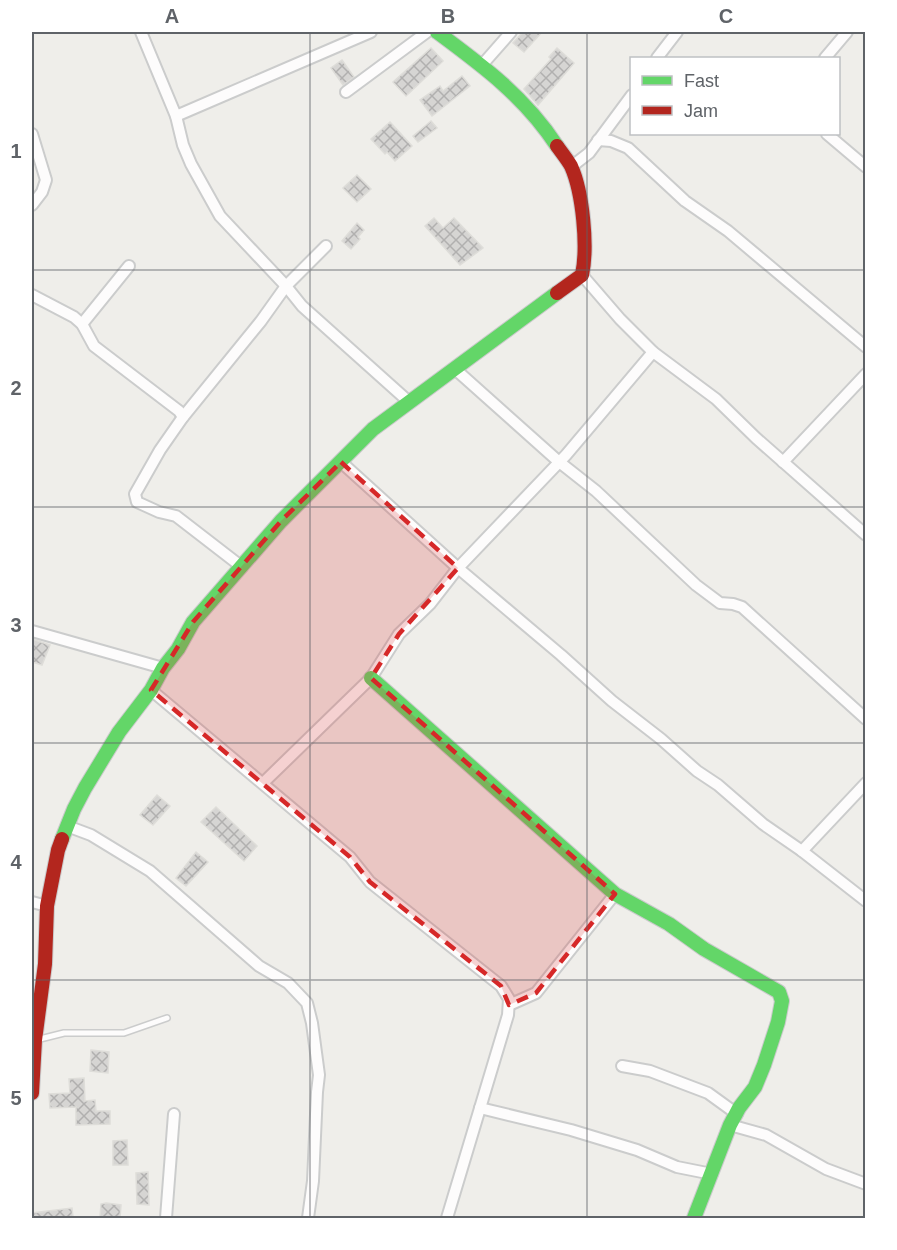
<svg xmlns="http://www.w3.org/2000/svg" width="897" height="1250" viewBox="0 0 897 1250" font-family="Arial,sans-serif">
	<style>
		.building { fill: url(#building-cross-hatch); stroke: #deddd9; stroke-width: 1.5 }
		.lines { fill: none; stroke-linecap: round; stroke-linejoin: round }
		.lane-casing { stroke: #cbcccc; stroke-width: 8 }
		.street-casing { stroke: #cbcccc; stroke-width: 14 }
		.fast-casing { stroke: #cacacb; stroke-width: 16 }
		.jam-casing { stroke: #cacacb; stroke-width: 16 }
		.lane { stroke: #fdfcfc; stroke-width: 5 }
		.street { stroke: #fdfcfc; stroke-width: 10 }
		.fast { stroke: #63d668; stroke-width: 14 }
		.jam { stroke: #b3261e; stroke-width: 14 }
		.marked { fill: #d62828; fill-opacity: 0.2; stroke: #d62828; stroke-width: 4.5; stroke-dasharray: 12 8; stroke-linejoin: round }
		.grid { fill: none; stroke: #5f6368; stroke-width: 1.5; stroke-opacity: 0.55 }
		.neatline { fill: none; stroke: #5f6368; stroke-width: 2 }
		.grid-label { font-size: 20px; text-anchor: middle; font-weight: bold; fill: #5f6368 }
	</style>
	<defs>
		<pattern id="building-cross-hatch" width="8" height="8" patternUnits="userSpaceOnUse" patternTransform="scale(1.5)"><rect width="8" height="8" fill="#d6d5d3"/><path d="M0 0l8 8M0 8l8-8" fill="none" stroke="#b1b0af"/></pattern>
	</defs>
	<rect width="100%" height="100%" fill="#efeeea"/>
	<g class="building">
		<polygon points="523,32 542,32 524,52 513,43"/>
		<polygon points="431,48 443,61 406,96 393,82"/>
		<polygon points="557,48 574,63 538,105 524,89 551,59 549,57"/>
		<polygon points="342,60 354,77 343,85 331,68"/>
		<polygon points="462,76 470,86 432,116 420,100 440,86 443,91"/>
		<polygon points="431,121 437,128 418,142 413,136"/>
		<polygon points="390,122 412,146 395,161 387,152 385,154 371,139"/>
		<polygon points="357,175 371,189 357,202 343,188"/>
		<polygon points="434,218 443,228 454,218 483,248 460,265 425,226"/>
		<polygon points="357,223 364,230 358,237 360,239 351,249 342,241"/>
		<polygon points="32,639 50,645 42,665 32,662"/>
		<polygon points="157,795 170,806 153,825 140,815"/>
		<polygon points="216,807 257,846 244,861 201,822"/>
		<polygon points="196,852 208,862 186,886 176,878"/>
		<polygon points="91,1050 109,1052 108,1073 90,1071"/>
		<polygon points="84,1078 85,1101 95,1100 96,1111 110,1111 110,1124 76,1125 76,1107 50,1108 49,1094 70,1093 69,1079"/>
		<polygon points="127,1140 128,1165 113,1165 113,1141"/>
		<polygon points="148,1172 149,1205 137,1204 136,1173"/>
		<polygon points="106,1203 121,1205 120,1218 100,1217 101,1204"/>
		<polygon points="72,1208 73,1217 32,1218 32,1213"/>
	</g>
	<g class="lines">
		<defs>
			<polyline id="lane" points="36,1040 64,1033 124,1033 167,1018"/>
			<g id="street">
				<polyline points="141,32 176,116 183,145 191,164 220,216 286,286 302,306 408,401"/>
				<polyline points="657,58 677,32"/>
				<polyline points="825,58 847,32"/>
				<polyline points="482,65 511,32"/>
				<polyline points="346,92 427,32"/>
				<polyline points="176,116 371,32"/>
				<polyline points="32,134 46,180 42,192 32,205"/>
				<polyline points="827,134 866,167"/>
				<polyline points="598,140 611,141 628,148 685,201 728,231 866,347"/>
				<polyline points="571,167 589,153 632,95"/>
				<polyline points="582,275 620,319 653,352 716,399 756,438 866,535"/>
				<polyline points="32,295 74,317 82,324 94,346 179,411 183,417"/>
				<polyline points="82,324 129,266"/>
				<polyline points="455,369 558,461 596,491 696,585 720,603 733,604 742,607 866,719"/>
				<polyline points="341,462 458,568 561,655 612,701 661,739 697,771 718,785 763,824 802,851 866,901"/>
				<polyline points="783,462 866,374"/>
				<polyline points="242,567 176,516 159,512 137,502 135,494 160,450 183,417 261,321 286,286 326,246"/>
				<polyline points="32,631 163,668"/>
				<polyline points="151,690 350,857 370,882 501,986 509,999 508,1015 447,1218"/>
				<polyline points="263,783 371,678 399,634 430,604 458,568 566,455 653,352"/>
				<polyline points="67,826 91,835 150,871 259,966 288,983 307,1003 312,1023 319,1075 317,1092 313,1181 308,1218"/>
				<polyline points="802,851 866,783"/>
				<polyline points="32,902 47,906"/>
				<polyline points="509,1005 536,993 615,894"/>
				<polyline points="622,1066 650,1071 708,1093 737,1114"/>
				<polyline points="480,1108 571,1130 637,1150 677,1167 712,1174"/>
				<polyline points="730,1125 766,1135 826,1169 866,1184"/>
				<polyline points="166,1218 174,1114"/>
			</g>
			<g id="fast">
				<path d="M437,32C483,66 525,97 557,146"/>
				<polyline points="371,678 615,894 669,924 704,949 779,992 782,1001 778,1022 764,1065 755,1087 739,1108 730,1125 694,1218"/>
				<polyline points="62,839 74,809 85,788 119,732 151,690 163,668 178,649 193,622 281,521 373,429 557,293"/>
			</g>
			<g id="jam">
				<path d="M557,293L582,275C588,247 583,193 571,166C567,159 562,153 557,146"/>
				<polyline points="32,1093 35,1040 45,964 47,906 58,850 62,839"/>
			</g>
		</defs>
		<use href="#lane" class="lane-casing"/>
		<use href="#street" class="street-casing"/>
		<use href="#fast" class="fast-casing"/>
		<use href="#jam" class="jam-casing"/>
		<use href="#lane" class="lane"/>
		<use href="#street" class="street"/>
		<use href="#fast" class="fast"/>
		<use href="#jam" class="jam"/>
	</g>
	<path class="marked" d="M341,462L458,568L399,634L371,678L615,894L536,993L509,1005L501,986L370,882L350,857L151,690L193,622L281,521Z"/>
	<path class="grid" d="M310,32V1218M587,32V1218M32,270H866M32,507H866M32,743H866M32,980H866"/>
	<rect width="897" height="1250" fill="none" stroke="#ffffff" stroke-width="66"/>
	<rect x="630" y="57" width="210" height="78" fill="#ffffff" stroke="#bfc1c3" stroke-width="1.5"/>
	<rect x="642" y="76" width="30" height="9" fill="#63d668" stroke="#bfc1c3" stroke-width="1.5"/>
	<text x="684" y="87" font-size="18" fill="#5f6368">Fast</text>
	<rect x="642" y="106" width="30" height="9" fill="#b3261e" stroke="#bfc1c3" stroke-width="1.5"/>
	<text x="684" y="117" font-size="18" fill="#5f6368">Jam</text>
	<rect x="33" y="33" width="831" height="1184" class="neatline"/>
	<g class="grid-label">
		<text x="172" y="23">A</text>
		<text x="448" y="23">B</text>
		<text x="726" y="23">C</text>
		<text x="16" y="158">1</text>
		<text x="16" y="395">2</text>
		<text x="16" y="632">3</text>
		<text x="16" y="869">4</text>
		<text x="16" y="1105">5</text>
	</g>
</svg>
